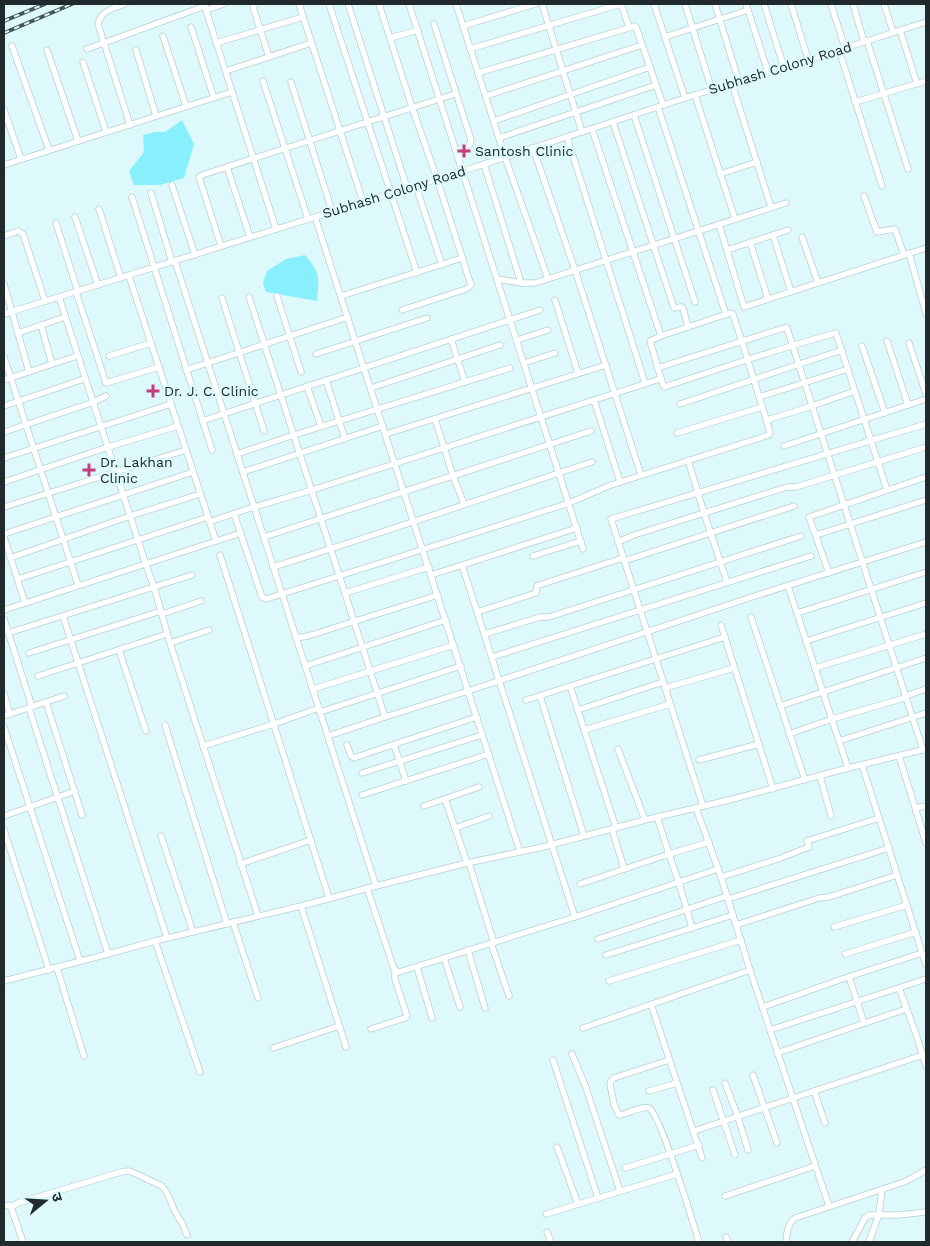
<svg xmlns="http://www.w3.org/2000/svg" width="930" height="1246" viewBox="0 0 930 1246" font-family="'Work Sans','Noto Sans Devanagari',sans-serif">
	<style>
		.green { fill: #88f0fd }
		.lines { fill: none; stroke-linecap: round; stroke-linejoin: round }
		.street-casing { stroke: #b6d0d4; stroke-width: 7 }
		.street { stroke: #fff; stroke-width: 5.5 }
		.rail-casing { stroke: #485557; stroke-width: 4 }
		.rail { stroke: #ddf9fc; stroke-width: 2; stroke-dasharray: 5.5; stroke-linecap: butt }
		.poi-dot { fill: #c53d7c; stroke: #ddf9fc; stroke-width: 2 }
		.labels { text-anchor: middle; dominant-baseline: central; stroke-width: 5; stroke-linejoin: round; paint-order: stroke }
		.street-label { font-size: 14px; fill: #202a2c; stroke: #ddf9fc }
		.poi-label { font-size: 14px; fill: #202a2c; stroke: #ddf9fc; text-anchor: start }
	</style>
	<rect width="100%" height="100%" fill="#ddf9fc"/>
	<g class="green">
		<polygon points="182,120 194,144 184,178 160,185 134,185 129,171 144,152 143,135 155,132 165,132"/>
		<path d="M305,255C321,274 319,277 317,301L266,292L263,283L267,271L286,259Z"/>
	</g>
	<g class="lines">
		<defs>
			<g id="street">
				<path d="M125,4C113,8 101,11 98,24L130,125"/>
				<polyline points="204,4 276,229"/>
				<polyline points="256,4 254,5 253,7 269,57"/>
				<polyline points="299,4 363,202"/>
				<polyline points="329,4 417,273"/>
				<polyline points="348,4 407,188"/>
				<polyline points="379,4 412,107 437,179 471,285 469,287 466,289 402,310"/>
				<polyline points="409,4 583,549"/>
				<polyline points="456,4 505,157 548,279"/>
				<polyline points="542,4 582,132"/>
				<polyline points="621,4 629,27"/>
				<polyline points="654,4 685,98"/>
				<polyline points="685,4 712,90"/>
				<polyline points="715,4 739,82"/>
				<polyline points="746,4 768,72"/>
				<polyline points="764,4 784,68"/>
				<polyline points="791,4 808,59"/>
				<polyline points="831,4 845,48"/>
				<polyline points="853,4 864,42"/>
				<polyline points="884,4 893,32"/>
				<polyline points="206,10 224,4"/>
				<polyline points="434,24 471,140 470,144 456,151"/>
				<polyline points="463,26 535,4"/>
				<polyline points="191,27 214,98"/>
				<polyline points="900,30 917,84"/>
				<polyline points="163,36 186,106"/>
				<polyline points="665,37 748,10"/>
				<polyline points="390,38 418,30"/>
				<polyline points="867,41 908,169"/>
				<polyline points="216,43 303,17"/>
				<polyline points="12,46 49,150"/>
				<polyline points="87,49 205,6"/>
				<polyline points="470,49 621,4"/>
				<polyline points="47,50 78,141"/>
				<polyline points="136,50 156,116"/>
				<polyline points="839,50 882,186"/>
				<polyline points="83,62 106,132"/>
				<polyline points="226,71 311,43"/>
				<polyline points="478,73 635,26 636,27 663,105"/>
				<polyline points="263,81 308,219"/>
				<polyline points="291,82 332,211"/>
				<polyline points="732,84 771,207"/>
				<polyline points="695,95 735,219"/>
				<polyline points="486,96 642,45"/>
				<polyline points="855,102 926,81"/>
				<polyline points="658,107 726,315"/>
				<polyline points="4,110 21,159"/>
				<polyline points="634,115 695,302"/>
				<polyline points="494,121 650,67"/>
				<polyline points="613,122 674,308 681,307 683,308 688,327"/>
				<polyline points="592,129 661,336"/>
				<polyline points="567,137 645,383"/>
				<polyline points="499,138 656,85"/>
				<polyline points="533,148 575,270 641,475"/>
				<polyline points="484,164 521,283"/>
				<polyline points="4,165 232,92"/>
				<polyline points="227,167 250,237"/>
				<polyline points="720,174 757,162"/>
				<polyline points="172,185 195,255"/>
				<polyline points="416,186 442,265"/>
				<polyline points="151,193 172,262"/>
				<polyline points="864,196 877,232 895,229 904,255"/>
				<polyline points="132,197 212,450"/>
				<polyline points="99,209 121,278"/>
				<polyline points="75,217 98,285"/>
				<polyline points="315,217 520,852"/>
				<polyline points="56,223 78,292"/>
				<polyline points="719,224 744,307 926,248"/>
				<polyline points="773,235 791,292"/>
				<polyline points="4,236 18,231 23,234 45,301"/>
				<polyline points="802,237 818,283"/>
				<polyline points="750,242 768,299"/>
				<polyline points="221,246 200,180 199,177 202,175 455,94"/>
				<polyline points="727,250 788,230"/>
				<polyline points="909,253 926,314"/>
				<polyline points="175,261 376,886"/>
				<polyline points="129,276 216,541"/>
				<polyline points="497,279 521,283 535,283 786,203"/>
				<polyline points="4,284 29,372"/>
				<polyline points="76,292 106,383 159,367"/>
				<polyline points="277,296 301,372"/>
				<polyline points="341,296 462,258"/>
				<polyline points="59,297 146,565 154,587 170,643 258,916"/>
				<polyline points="249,297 385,717"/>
				<polyline points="222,298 264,431"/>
				<polyline points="555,300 578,373"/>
				<polyline points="4,314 463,171 685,98 839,50 926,22"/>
				<polyline points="41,325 52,364"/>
				<polyline points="18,333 65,317"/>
				<polyline points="451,339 465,382"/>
				<polyline points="517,340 548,330"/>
				<polyline points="887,341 908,405"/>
				<polyline points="909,343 926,394"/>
				<polyline points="862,346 885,413"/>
				<polyline points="316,354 427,318"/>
				<polyline points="109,356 151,343"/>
				<polyline points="4,357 78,585"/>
				<polyline points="524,363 555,353"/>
				<polyline points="657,368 784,328 787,328 923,750"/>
				<polyline points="186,370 348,317"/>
				<polyline points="4,380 77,356"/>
				<polyline points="326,380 345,439"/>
				<polyline points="307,386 321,426"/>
				<polyline points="371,388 500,345"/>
				<polyline points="759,397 848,369"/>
				<polyline points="594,400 620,482"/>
				<polyline points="680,404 842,350"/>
				<polyline points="4,406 84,379"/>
				<polyline points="435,419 453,476 464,504"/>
				<polyline points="767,420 812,406 855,391"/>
				<polyline points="202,421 540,310"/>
				<polyline points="4,432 94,402 106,396"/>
				<polyline points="677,433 762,407"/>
				<polyline points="386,434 606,365"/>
				<polyline points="784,446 926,399"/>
				<polyline points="237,454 294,435 510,368"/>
				<polyline points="4,458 171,404"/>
				<polyline points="688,460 704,513 727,582"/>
				<polyline points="243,472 383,426"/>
				<polyline points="4,482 108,447 178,426"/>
				<polyline points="4,507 186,450"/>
				<path d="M234,514L262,597L266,599L491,528L569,503L611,485L769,435L770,432C758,393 746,354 733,314L730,313L661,336L650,341L663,385L665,387L667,386L737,363C768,353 800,343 832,334L836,333L887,490"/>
				<polyline points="209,522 254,507 312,490 660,379"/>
				<polyline points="4,534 193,472"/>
				<polyline points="816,535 926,500"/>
				<polyline points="4,537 25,603"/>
				<polyline points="264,537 591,431"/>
				<polyline points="618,542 634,535 787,487 796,487 926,447"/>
				<polyline points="220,555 329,898"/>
				<polyline points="533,556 581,541"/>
				<polyline points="10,558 130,516 200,494"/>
				<polyline points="624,561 794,506"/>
				<polyline points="462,565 575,917"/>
				<path d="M273,567C380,534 486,497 592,462"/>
				<polyline points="829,573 809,517 926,477"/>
				<polyline points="431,575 577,528"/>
				<polyline points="18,579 208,517"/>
				<polyline points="788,586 848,768"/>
				<polyline points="345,593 429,567"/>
				<polyline points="4,610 241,533"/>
				<polyline points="477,612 536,593 537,586 539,585 623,558"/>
				<polyline points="797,613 926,572"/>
				<polyline points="162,614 201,601"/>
				<polyline points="63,616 167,938"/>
				<polyline points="751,617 805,780"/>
				<polyline points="4,619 32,707"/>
				<polyline points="721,625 773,789"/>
				<polyline points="8,633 192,575"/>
				<polyline points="485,634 540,617 549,617 801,536"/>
				<polyline points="296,638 308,636 438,595"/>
				<polyline points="806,641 926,603"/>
				<polyline points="170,643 209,630"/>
				<polyline points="119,650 146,731"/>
				<polyline points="29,653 161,611"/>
				<polyline points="492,657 811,556"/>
				<polyline points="305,666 446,620"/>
				<polyline points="815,668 926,634"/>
				<polyline points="38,676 167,634"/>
				<polyline points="570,686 616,828"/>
				<polyline points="665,688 734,668"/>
				<polyline points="313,689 454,645"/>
				<polyline points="4,694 10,714"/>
				<polyline points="540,696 584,836"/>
				<polyline points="526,700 725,637"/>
				<polyline points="46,702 82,815"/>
				<polyline points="780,706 926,658"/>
				<polyline points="29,708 108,954"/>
				<polyline points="578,710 663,682"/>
				<polyline points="320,712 461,666"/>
				<polyline points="4,716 64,696"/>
				<polyline points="165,725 227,924"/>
				<polyline points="4,727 80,961"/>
				<polyline points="584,730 670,704"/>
				<polyline points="789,734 832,719 901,699 911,694 926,689"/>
				<polyline points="328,736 385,717 468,691 758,595 926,542"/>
				<polyline points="839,741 926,713"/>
				<polyline points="347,745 351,756 354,758 389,746 394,745"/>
				<polyline points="203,746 274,724 319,708"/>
				<polyline points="618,749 645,820"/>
				<polyline points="899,756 926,843"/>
				<polyline points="699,760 759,744"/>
				<polyline points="862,765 926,965"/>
				<polyline points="362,773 482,735"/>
				<polyline points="820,776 831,816"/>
				<polyline points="406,781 395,748 395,744 477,717"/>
				<polyline points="362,795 489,754"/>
				<polyline points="445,799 467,863"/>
				<polyline points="424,806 479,787"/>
				<polyline points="703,806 611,519 926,424"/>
				<polyline points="696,808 721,877 750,970 829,1206"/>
				<polyline points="916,808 926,806"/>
				<polyline points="4,816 75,791"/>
				<polyline points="657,817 669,854 679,883 692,928"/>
				<polyline points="455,828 489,816"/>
				<polyline points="612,829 624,869"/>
				<polyline points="4,830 49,970"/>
				<polyline points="161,836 193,932"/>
				<polyline points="469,863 494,943"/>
				<polyline points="240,864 311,840"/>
				<polyline points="721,877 778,859 809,847 807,841 879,818"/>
				<polyline points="580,884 669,854 709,842"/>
				<polyline points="367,888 394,969 399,972 575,917 718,869"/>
				<polyline points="728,899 889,848"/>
				<polyline points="301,906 346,1047"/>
				<polyline points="233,922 258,998"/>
				<polyline points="736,925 819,898 829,897 897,875"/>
				<polyline points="834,927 907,905"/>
				<polyline points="598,939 727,896"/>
				<polyline points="155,941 200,1072"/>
				<polyline points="491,943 509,996"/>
				<polyline points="468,950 485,1008"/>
				<polyline points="845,954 916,932"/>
				<polyline points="606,955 733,915"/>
				<polyline points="444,958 460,1007"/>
				<polyline points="417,967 432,1018"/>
				<polyline points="57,968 84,1056"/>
				<polyline points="849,977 864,1023"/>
				<polyline points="4,981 108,954 155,941 301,906 376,886 467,863 543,847 645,820 733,799 848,768 926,749"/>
				<polyline points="609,981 741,940"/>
				<polyline points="899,988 916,1034 926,1066"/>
				<polyline points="651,1004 702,1158"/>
				<polyline points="763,1007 848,977 922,953"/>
				<polyline points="583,1028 750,970"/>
				<polyline points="371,1029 405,1018 407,1016 395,979 395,970"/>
				<polyline points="770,1030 926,979"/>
				<polyline points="273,1048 339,1026"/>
				<polyline points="777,1053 906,1009"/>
				<polyline points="572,1054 585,1085 620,1191"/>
				<polyline points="553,1060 598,1198"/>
				<path d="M669,1060L614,1078L611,1081L610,1084L614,1104L619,1115C625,1115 644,1105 649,1108C661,1115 693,1223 699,1242"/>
				<polyline points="753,1075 777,1143"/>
				<polyline points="725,1083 738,1117 748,1150"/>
				<polyline points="713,1090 735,1155"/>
				<polyline points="649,1091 677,1083"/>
				<polyline points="814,1091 825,1123"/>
				<polyline points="694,1131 926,1054"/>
				<polyline points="557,1147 578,1204"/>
				<polyline points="625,1168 699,1145"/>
				<polyline points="725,1196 815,1166"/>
				<polyline points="4,1206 9,1205 11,1207 23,1242"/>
				<polyline points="11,1207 18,1203 121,1172 128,1171 132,1172 162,1186 167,1193 175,1212 182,1223 187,1235"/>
				<polyline points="546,1214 677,1174"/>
				<polyline points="547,1232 551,1242"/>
				<polyline points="726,1237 728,1242"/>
				<path d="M786,1242C787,1233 787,1224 795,1218L904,1182L912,1178L926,1170"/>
				<polyline points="852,1242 865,1218 869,1215 898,1215 926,1212"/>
				<polyline points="869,1242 879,1214 882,1189"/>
			</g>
		</defs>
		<use href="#street" class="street-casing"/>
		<use href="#street" class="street"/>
		<defs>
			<g id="rail">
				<polyline points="4,21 45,4"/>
				<polyline points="4,33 72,4"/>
			</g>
		</defs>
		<use href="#rail" class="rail-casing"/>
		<use href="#rail" class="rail"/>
	</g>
	<g class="poi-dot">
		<path d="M461.5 143.5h5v5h5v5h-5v5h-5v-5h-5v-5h5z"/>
		<path d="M150.5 383.5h5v5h5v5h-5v5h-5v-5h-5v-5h5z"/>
		<path d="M86.5 462.5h5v5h5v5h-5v5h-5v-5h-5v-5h5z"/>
	</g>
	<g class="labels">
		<g class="street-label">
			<text transform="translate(780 68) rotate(-17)">Subhash Colony Road</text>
			<text transform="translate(394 192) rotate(-17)">Subhash Colony Road</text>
		</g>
		<g class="poi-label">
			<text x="475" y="151">Santosh Clinic</text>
			<text x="164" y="391">Dr. J. C. Clinic</text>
			<text x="100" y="462">Dr. Lakhan<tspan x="100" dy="16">Clinic</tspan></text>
		</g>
	</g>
	<rect width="930" height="1246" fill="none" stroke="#202a2c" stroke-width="10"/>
	<g transform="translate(45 1201) rotate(72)" stroke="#ddf9fc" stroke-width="4" paint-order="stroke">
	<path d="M0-4L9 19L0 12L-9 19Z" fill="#202a2c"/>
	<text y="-8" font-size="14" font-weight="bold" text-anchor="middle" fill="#202a2c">उ</text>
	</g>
</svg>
